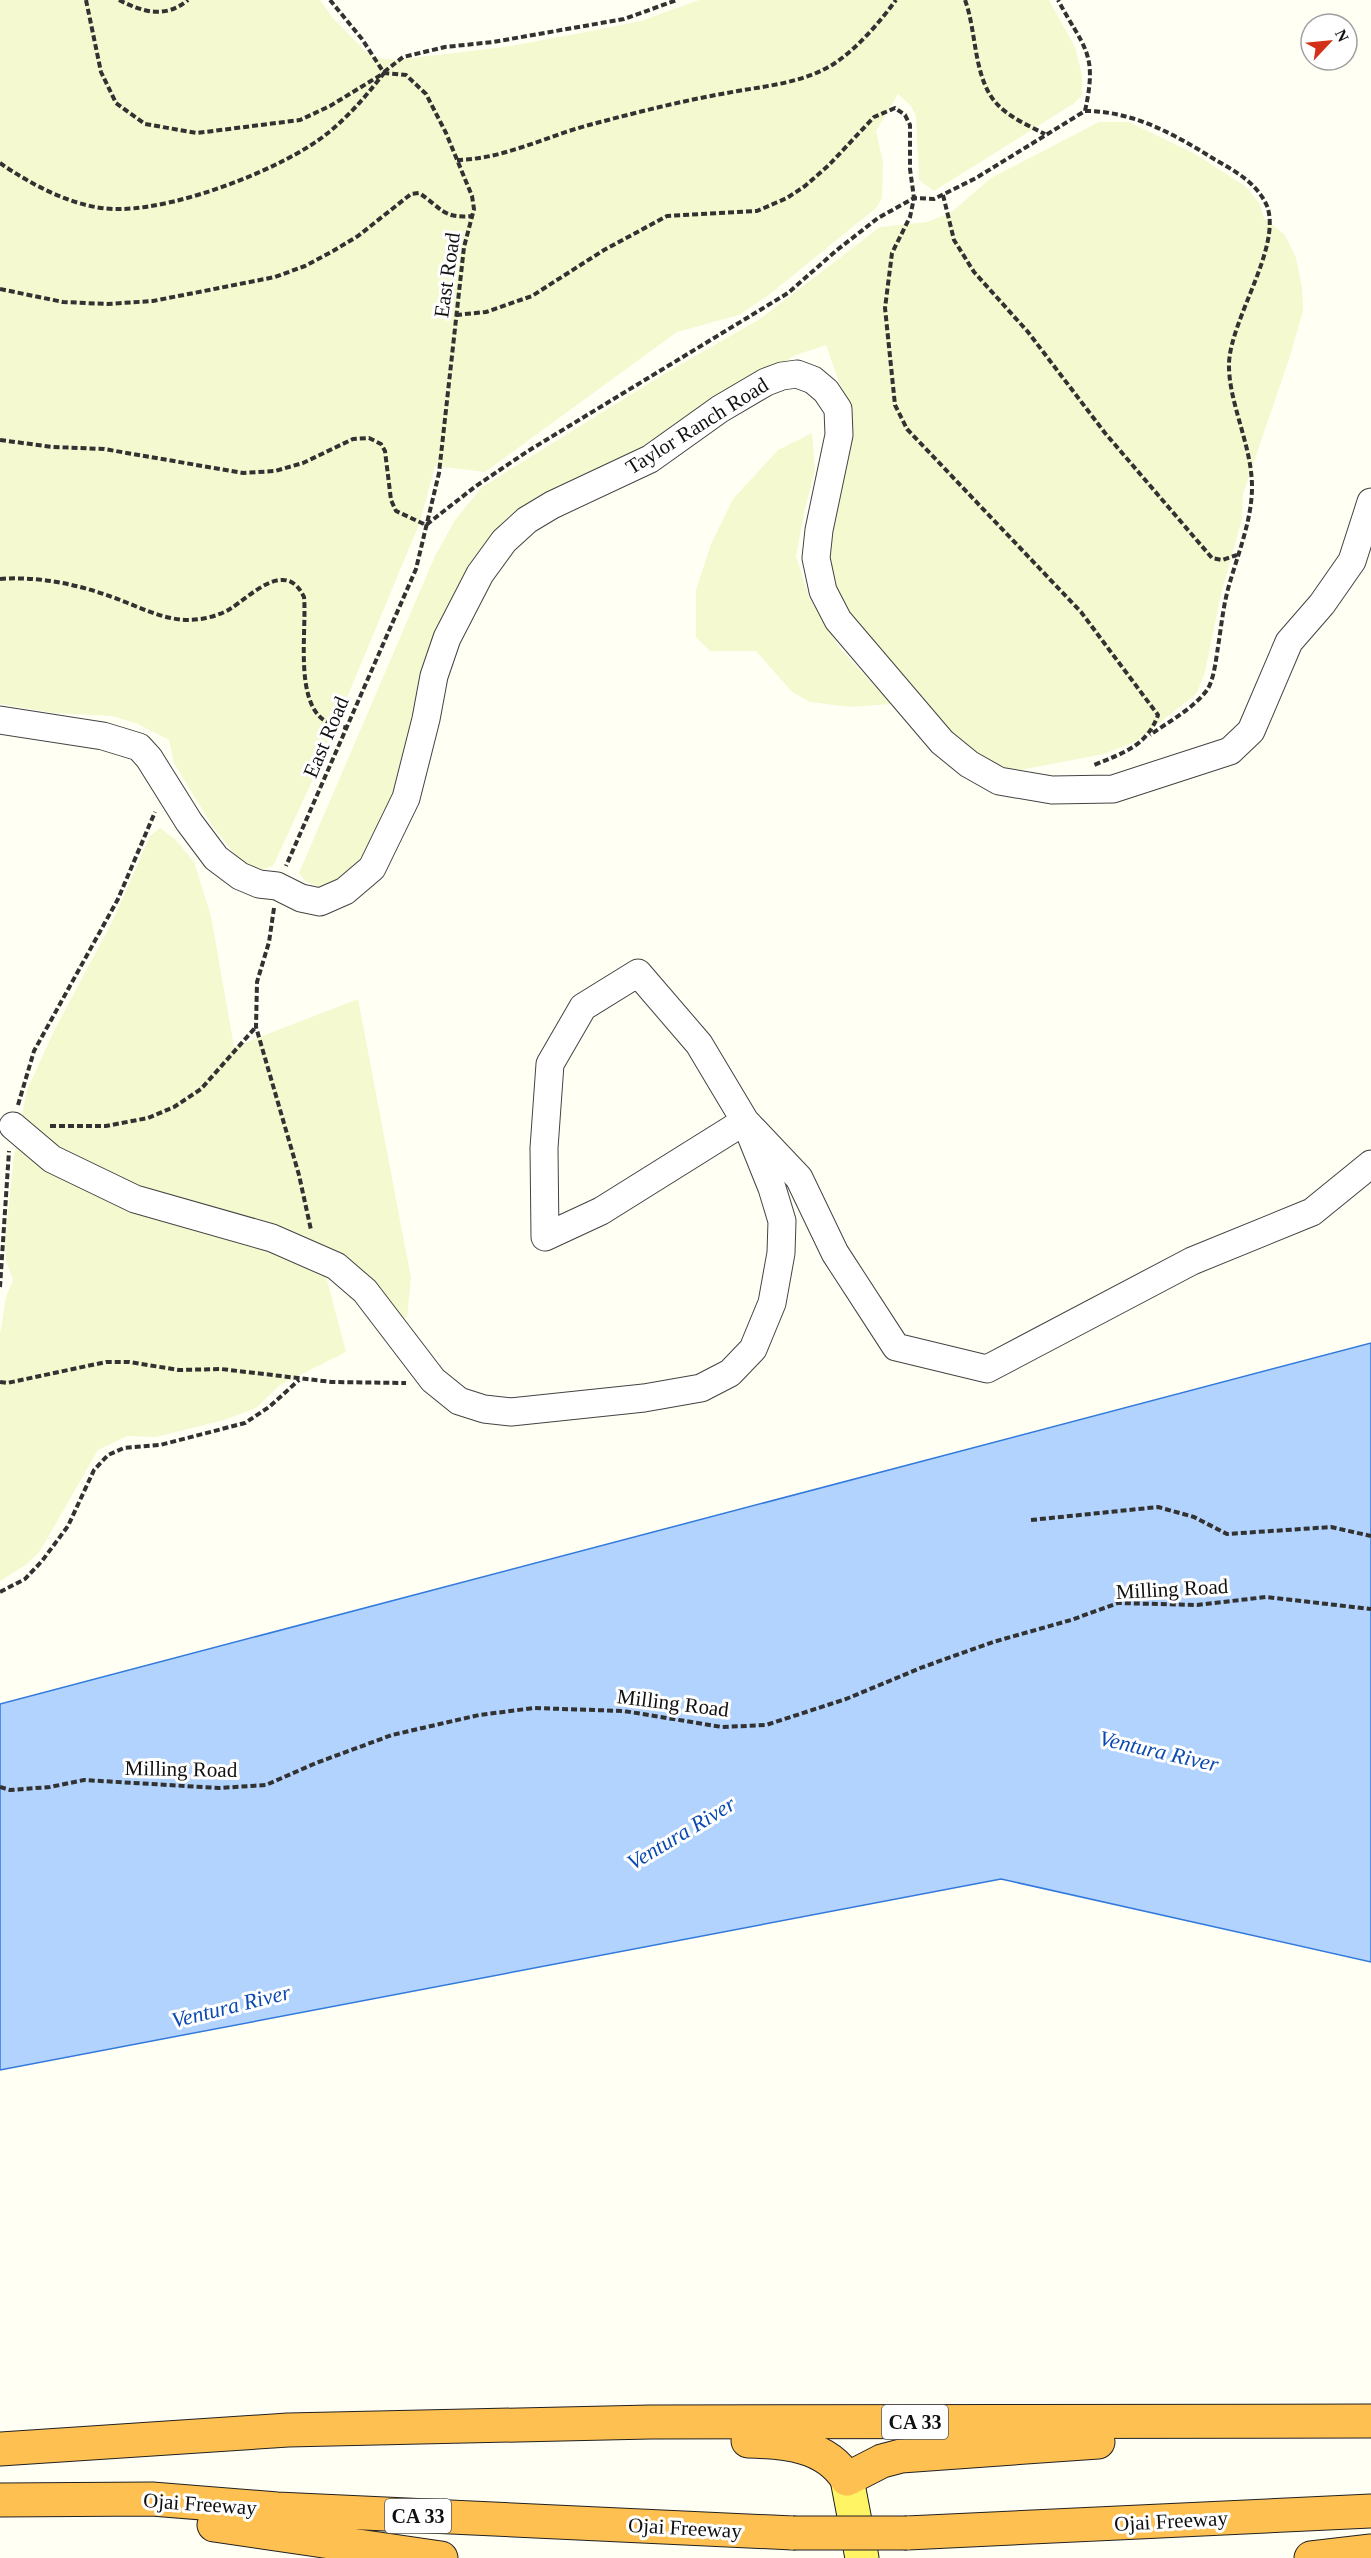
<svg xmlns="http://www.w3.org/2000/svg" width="1371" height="2558" viewBox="0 0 1371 2558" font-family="Georgia,serif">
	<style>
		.farmland { fill: #f5f9d0 }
		.water { fill: #b2d3fd; stroke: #3179dc; stroke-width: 1.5 }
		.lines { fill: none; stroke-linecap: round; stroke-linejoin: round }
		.minor-casing { stroke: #434343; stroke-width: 29 }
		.major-casing { stroke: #212121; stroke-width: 35 }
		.highway-casing { stroke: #212121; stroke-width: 35 }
		.path { stroke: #323232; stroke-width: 4; stroke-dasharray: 6 3; stroke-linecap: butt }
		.minor { stroke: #fff; stroke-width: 27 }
		.major { stroke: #fff564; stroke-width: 33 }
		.highway { stroke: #ffc052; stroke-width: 33 }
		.highway-bridge-casing { stroke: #212121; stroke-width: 35; stroke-linecap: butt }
		.highway-bridge { stroke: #ffc052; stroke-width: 33 }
		.labels { text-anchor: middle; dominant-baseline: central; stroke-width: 6; stroke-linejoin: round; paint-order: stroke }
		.shield { fill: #fff; stroke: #585858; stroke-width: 1.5 }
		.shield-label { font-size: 20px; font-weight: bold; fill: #101010 }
		.street-label { font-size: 21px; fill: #101010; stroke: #fff }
		.water-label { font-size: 22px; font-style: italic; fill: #0a4ab2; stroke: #fff }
	</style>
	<rect width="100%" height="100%" fill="#fffff4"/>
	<g class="farmland">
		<polygon points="0,0 320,0 332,17 365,51 373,57 395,60 505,47 586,32 641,21 699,0 1049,0 1075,47 1082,74 1082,95 1073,104 934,191 919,180 916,116 911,106 898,94 876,131 883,162 882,198 876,208 770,294 739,315 677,332 485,472 435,466 420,522 314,777 273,866 260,870 241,862 213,827 174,763 169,740 136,723 112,716 54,713 0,704"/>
		<polygon points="1099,122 1129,122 1195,154 1245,186 1260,204 1264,218 1285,235 1296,258 1302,287 1303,311 1290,356 1243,494 1242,519 1221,594 1205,672 1197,693 1135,742 1104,754 1020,770 989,765 964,750 846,620 826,564 844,396 826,345 796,355 725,396 615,465 506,529 368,856 337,882 321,887 306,882 299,873 435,556 455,520 482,487 664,374 760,319 880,227 928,222 953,211 991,178"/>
		<polygon points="812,433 815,470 805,509 796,556 809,597 839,647 891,704 851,707 810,702 792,692 756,651 710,651 696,637 696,590 711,544 733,499 778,450"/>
		<polygon points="160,828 175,839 194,862 211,916 234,1047 358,999 411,1278 407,1318 396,1318 322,1261 346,1352 280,1385 256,1408 224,1420 156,1437 127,1436 98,1450 40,1551 27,1564 0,1581 0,1335 6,1297 13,1280 6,1261 5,1241 14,1155 27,1090 54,1031 112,922 150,836"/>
	</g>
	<polygon class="water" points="1371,1343 1371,1962 1001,1879 0,2070 0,1704"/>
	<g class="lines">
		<defs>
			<g id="minor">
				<polyline points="0,720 103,736 139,747 149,758 189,822 216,858 240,876 259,884 277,886 301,898 320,902 345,891 372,868 406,798 426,719 434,676 447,638 480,574 504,541 527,520 552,505 650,459 720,409 766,382 782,376 797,374 813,380 826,391 838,409 839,435 819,530 816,558 823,591 838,620 942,742 969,764 999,781 1052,790 1113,789 1230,751 1251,731 1289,642 1322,604 1352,561 1371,502"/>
				<polyline points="13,1126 52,1159 135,1199 272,1238 336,1266 365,1291 433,1380 459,1401 484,1409 511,1412 644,1398 701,1388 730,1373 753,1349 772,1303 781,1253 782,1221 772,1188 745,1121 601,1211 545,1237 544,1148 550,1064 583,1007 638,973 699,1044 745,1121 799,1178 835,1253 896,1347 987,1369 1192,1261 1312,1212 1371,1164"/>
			</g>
			<polyline id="major" points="847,2479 862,2558"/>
			<g id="highway">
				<path d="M748,2441C786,2442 826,2445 847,2479L882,2461L901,2456L1098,2442"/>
				<polyline points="0,2449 288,2430 650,2422 1371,2421"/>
				<polyline points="0,2500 152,2499 277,2509 793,2533"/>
				<polyline points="214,2525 441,2558"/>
				<polyline points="907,2533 1371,2511"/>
				<polyline points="1311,2558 1371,2551"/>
			</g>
		</defs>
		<use href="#minor" class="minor-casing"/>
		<use href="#major" class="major-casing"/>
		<use href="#highway" class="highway-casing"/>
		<g class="path">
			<polyline points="86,0 101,72 116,103 145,124 197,133 300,120 330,106 384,73 406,75 426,94 446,133 472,196 474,209 464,247 439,473 416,569 286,866"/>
			<path d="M119,0C143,12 165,19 188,0"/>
			<path d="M965,0C977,32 973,78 997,104C1009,117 1029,126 1045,134"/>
			<polyline points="384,72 403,57 445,47 493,42 624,19 677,0"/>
			<path d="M1085,111C1133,111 1174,134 1214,159C1235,171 1257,183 1267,206C1282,247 1231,318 1229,363C1228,402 1252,445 1252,487C1252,521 1237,556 1228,589C1223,608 1221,628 1218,647C1216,659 1214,680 1207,690C1193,709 1168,722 1150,735"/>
			<path d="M457,160C504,159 544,137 589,125C634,113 681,101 727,93C763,86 800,84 832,65C857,49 879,23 896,0"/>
			<path d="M0,163C33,186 80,211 122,209C180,208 283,169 328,133C350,115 367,95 384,73L362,39L330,0"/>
			<polyline points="943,195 954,240 974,272 1028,332 1105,433 1212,558 1222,560 1237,555"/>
			<path d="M0,289L63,302L107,304L153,301L275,277L305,266L333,251L358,236L411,194L419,193C441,207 442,219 472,216"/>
			<path d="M456,315L486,312L532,296L604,250L667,216L757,211L787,198L805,186L829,165L874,117L895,108L905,115L910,125V169L914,198L910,217L892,253L885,308L895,405L907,429L1081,612L1158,715C1147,746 1123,753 1094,765"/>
			<path d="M0,440L53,447L104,449L243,473L275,471L303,463L353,439L369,438L381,444L385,451L391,500L396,511L426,525L476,486L528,451L788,293L837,250L878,218L914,198L934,199L976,178L1085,111C1098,52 1084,49 1058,0"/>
			<path d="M0,579C37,576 77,584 112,597C141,607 168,624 200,619C209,618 222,614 230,609C253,594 286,559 304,597C307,630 294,701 325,721C331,725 341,726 347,728"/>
			<polyline points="274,908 269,942 257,982 256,1027 299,1175 311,1230"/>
			<polyline points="18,1105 34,1051 118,899 155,812"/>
			<polyline points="50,1126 106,1126 148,1118 174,1107 201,1089 255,1028"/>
			<polyline points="0,1287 9,1151"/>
			<polyline points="0,1382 7,1383 106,1362 129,1362 179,1370 221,1369 332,1382 406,1383"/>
			<polyline points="1031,1520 1158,1507 1194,1517 1227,1534 1331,1527 1371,1536"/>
			<polyline points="0,1592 25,1579 42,1561 68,1526 94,1470 108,1455 124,1448 160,1445 245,1423 269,1407 299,1380"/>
			<polyline points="0,1787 10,1790 50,1787 84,1780 219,1788 266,1785 316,1763 392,1735 479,1715 534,1708 624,1711 722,1727 766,1725 846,1699 923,1667 993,1642 1071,1620 1118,1603 1197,1605 1266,1597 1371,1609"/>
		</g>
		<use href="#minor" class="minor"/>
		<use href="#major" class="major"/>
		<use href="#highway" class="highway"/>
		<defs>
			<polyline id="highway-bridge" points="793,2533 907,2533"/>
		</defs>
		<use href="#highway-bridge" class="highway-bridge-casing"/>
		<use href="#highway-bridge" class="highway-bridge"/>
	</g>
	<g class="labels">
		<g class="shield">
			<rect x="882" y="2405" width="66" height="34" rx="4.5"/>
			<rect x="385" y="2499" width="66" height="34" rx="4.5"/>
		</g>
		<g class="shield-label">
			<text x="915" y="2422">CA 33</text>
			<text x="418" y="2516">CA 33</text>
		</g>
		<g class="street-label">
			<text transform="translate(447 275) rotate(-82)">East Road</text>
			<text transform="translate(697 426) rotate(-32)">Taylor Ranch Road</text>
			<text transform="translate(326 737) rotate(-67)">East Road</text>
			<text transform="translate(1172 1589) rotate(-3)">Milling Road</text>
			<text transform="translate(673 1703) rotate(7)">Milling Road</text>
			<text transform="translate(181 1769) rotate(1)">Milling Road</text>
			<text transform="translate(200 2504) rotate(4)">Ojai Freeway</text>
			<text transform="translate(1171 2521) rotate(-3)">Ojai Freeway</text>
			<text transform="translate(685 2528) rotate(3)">Ojai Freeway</text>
		</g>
		<g class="water-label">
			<text transform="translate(1159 1751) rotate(13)">Ventura River</text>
			<text transform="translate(681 1833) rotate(-31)">Ventura River</text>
			<text transform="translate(231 2006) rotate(-14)">Ventura River</text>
		</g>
	</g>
	<g transform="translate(1329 42) rotate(64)"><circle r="28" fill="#ffffff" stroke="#9f9f9f" stroke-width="1.5"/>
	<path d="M0-4.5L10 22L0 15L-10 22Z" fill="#d23017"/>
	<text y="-9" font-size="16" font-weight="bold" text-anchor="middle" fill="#101010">N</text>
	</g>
</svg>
